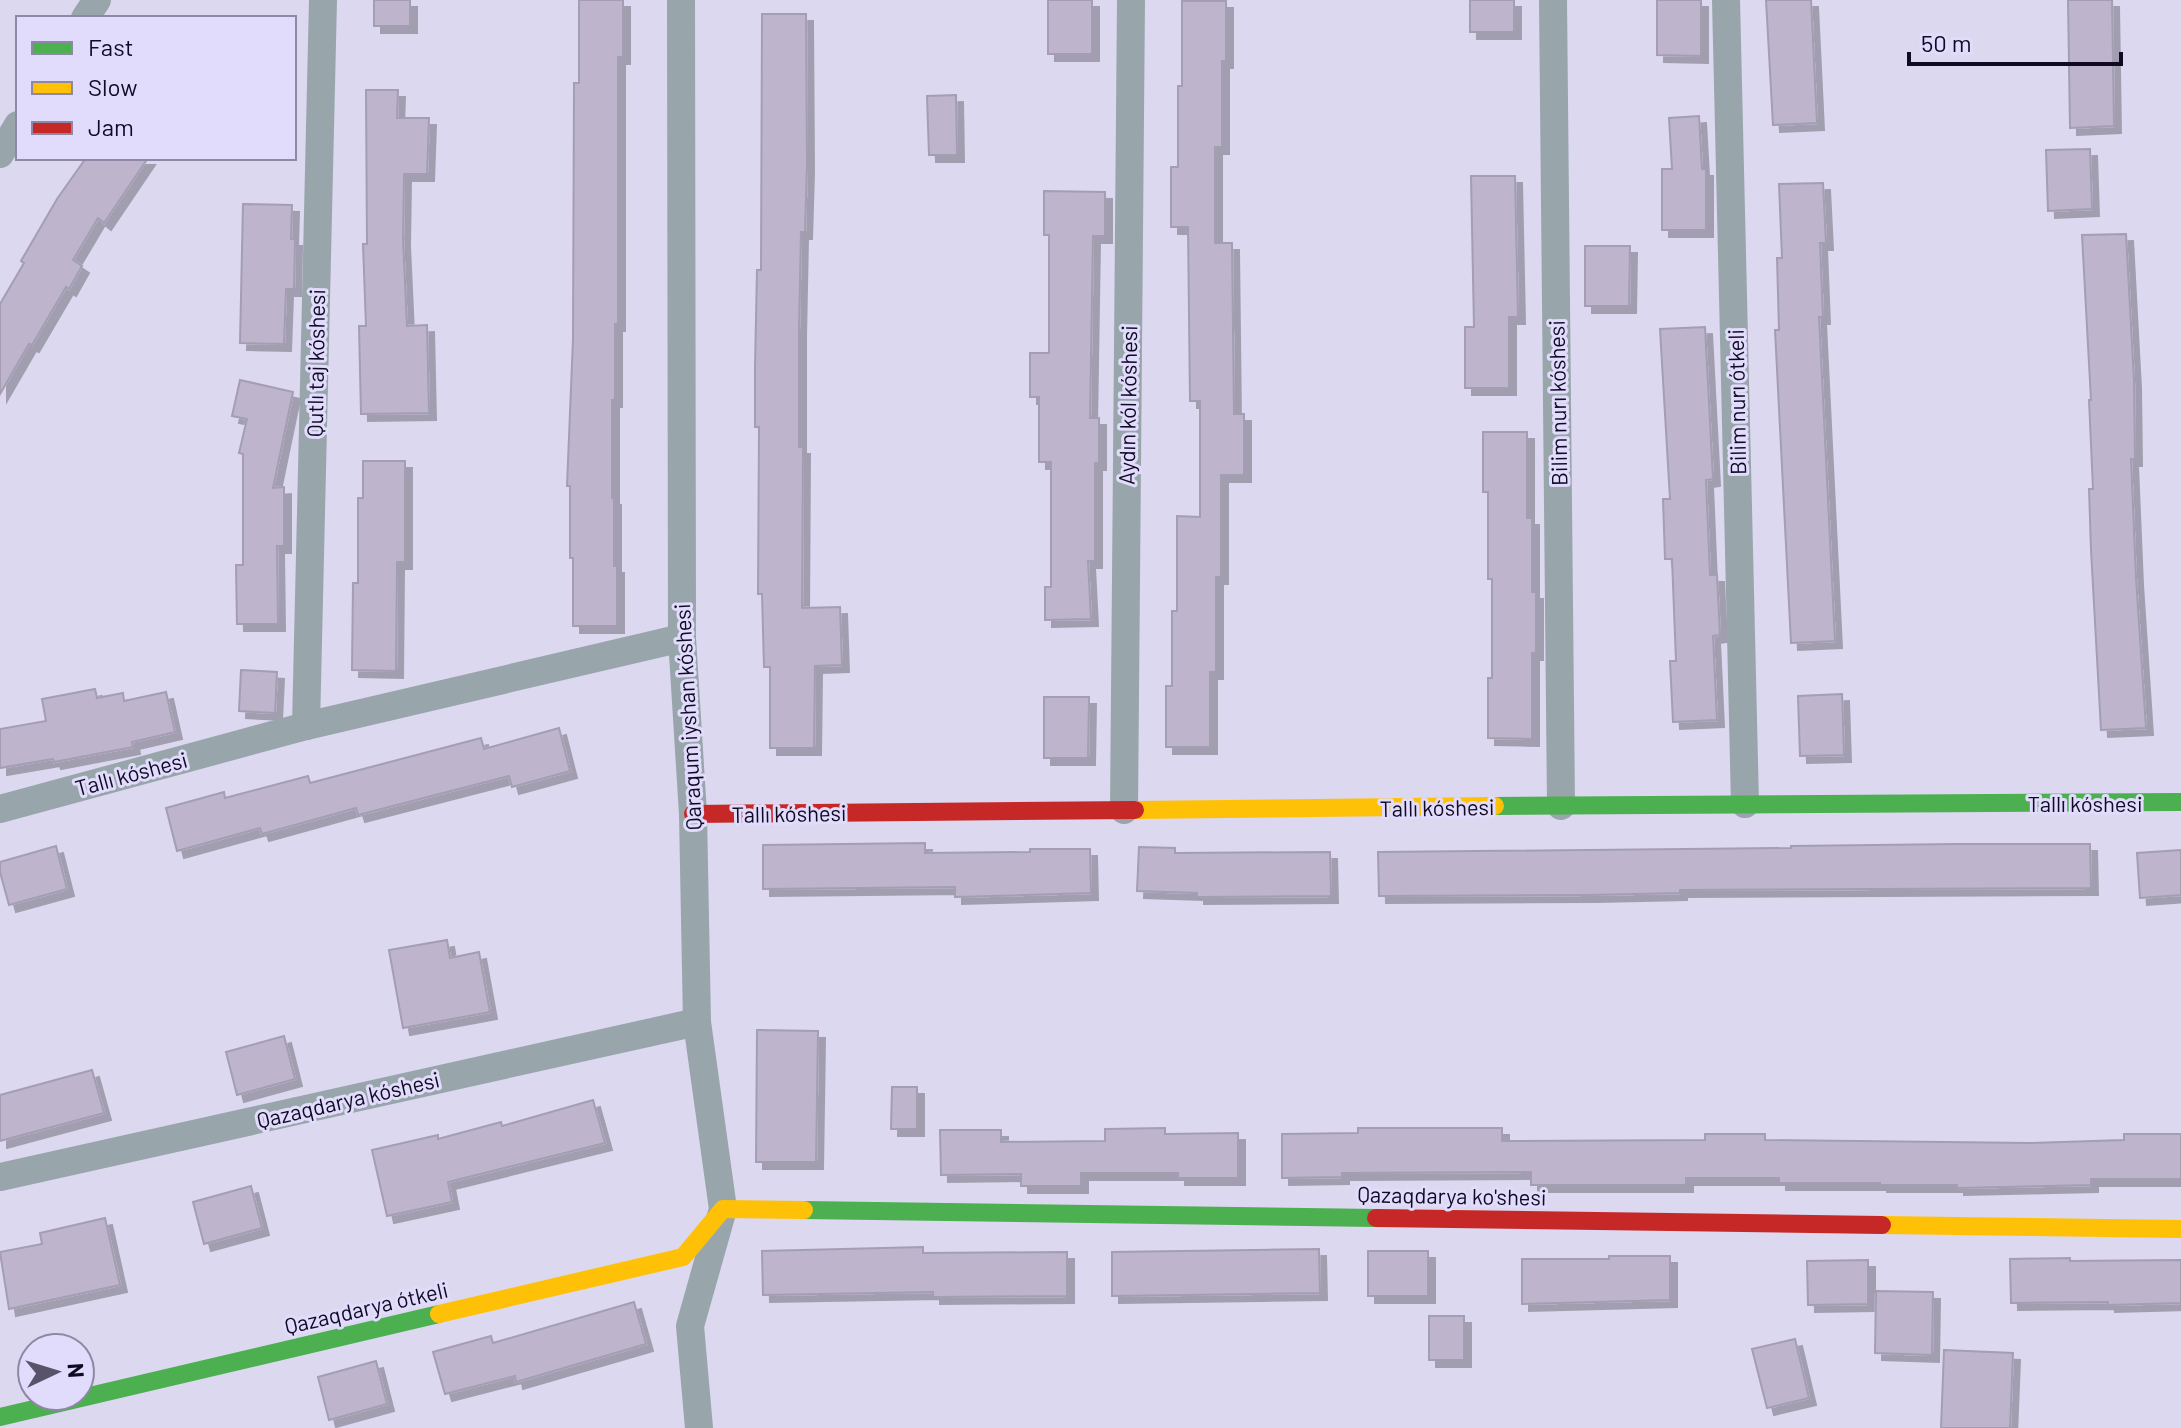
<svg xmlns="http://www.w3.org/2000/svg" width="2181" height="1428" viewBox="0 0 2181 1428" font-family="Barlow,sans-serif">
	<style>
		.building { fill: #beb5cc; stroke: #a59db3; stroke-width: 2; filter: url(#shadow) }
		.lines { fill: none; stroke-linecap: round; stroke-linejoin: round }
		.street { stroke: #98a5aa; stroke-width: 28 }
		.fast { stroke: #4caf50; stroke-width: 18 }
		.slow { stroke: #ffc107; stroke-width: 18 }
		.jam { stroke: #c62828; stroke-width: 18 }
		.labels { text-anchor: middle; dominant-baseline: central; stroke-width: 6; stroke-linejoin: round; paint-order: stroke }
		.street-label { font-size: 22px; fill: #110a24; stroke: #e1dcfb }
	</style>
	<defs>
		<filter id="shadow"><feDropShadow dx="7" dy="7" stdDeviation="0" flood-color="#0004"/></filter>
	</defs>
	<rect width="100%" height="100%" fill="#dbd8f0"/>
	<g class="building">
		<rect x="374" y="0" width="36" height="26"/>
		<polygon points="579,0 623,0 623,57 618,57 618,324 615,324 615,400 612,400 612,498 614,498 614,566 617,566 617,626 573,626 573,558 570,558 570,486 567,486 573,339 574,83 579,83"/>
		<rect x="1048" y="0" width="44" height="54"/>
		<rect x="1470" y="0" width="44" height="32"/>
		<polygon points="1657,0 1701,0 1701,56 1657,55"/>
		<polygon points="1766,0 1811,0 1817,123 1773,125"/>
		<polygon points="2068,0 2112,0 2114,126 2070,128"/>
		<polygon points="1182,1 1226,1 1226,61 1222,61 1222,147 1215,147 1215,243 1232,243 1234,414 1244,414 1244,475 1221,475 1221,577 1216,577 1216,672 1210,672 1210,747 1166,747 1166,686 1172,686 1172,611 1177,611 1177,516 1200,517 1200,401 1190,401 1188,227 1171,227 1171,167 1178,167 1178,86 1182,86"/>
		<polygon points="762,14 806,14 807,165 805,232 801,232 799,330 799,447 803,447 802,608 840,607 842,665 815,666 814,748 770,748 770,667 764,667 762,594 758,594 759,427 755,427 755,367 757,270 761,270"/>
		<polygon points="366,90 398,90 397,118 429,118 427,174 404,174 403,239 407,326 427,325 429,413 361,414 359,326 366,326 363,244 367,244"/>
		<polygon points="956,95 957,155 929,155 927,96"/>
		<polygon points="1699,116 1702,169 1706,169 1706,230 1662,230 1662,169 1672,169 1669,118"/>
		<polygon points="2090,149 2092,209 2048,211 2046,150"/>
		<polygon points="86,158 148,158 104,223 98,218 73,260 82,266 69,289 66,287 32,345 29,344 0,394 0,304 24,263 21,261 57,199"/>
		<polygon points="1471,176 1515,176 1518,317 1509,317 1509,388 1465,388 1465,327 1474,327"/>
		<polygon points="1823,183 1826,243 1820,243 1823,317 1819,317 1835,641 1791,643 1775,330 1779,330 1777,258 1782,258 1779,184"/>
		<polygon points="1044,191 1105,192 1105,236 1093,236 1090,418 1099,418 1099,463 1095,463 1095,561 1088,561 1091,619 1045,620 1045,587 1051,587 1051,462 1039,462 1039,397 1030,397 1030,353 1049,353 1049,235 1044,235"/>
		<polygon points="243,204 292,205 291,239 295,239 294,289 286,289 284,344 240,343"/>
		<polygon points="2126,234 2134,381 2135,459 2131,459 2136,578 2146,728 2101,730 2091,550 2089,489 2093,489 2089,400 2091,400 2082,235"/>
		<polygon points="1585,246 1630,246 1629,306 1585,306"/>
		<polygon points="1705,327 1713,479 1706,480 1710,575 1717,575 1720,635 1713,636 1717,720 1673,722 1670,661 1676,661 1672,559 1665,559 1663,499 1670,499 1660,329"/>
		<polygon points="240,380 293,392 273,488 284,487 284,546 277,546 278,624 237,624 236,565 243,565 243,454 239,453 247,419 232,416"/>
		<polygon points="1483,432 1527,432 1527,518 1532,518 1532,592 1536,592 1536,653 1532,653 1532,739 1488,738 1488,678 1492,678 1492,579 1488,579 1488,492 1483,492"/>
		<polygon points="363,461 405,461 405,562 397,562 396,671 352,670 353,583 358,583 358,498 363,498"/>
		<polygon points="241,670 277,672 275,713 239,711"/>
		<polygon points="95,689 97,698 123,693 124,701 166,692 175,732 132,742 133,747 54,762 53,759 0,768 0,729 46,721 42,699"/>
		<polygon points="1842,694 1844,755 1800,756 1798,696"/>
		<polygon points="1044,697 1089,697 1088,758 1044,758"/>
		<polygon points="559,728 570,771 512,787 509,776 358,815 356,808 262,834 260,828 177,851 166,808 224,792 225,798 308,776 310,783 481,738 484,749"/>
		<polygon points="925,843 925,853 1030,852 1030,849 1090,849 1091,893 955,897 955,887 763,889 763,845"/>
		<polygon points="1956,844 2090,844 2091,888 1680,890 1680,893 1589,895 1379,896 1378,852 1791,848 1791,846"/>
		<polygon points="56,846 67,889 9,905 0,872 0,862"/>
		<polygon points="1139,847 1175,848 1175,853 1330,852 1331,896 1197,897 1197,893 1137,891"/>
		<polygon points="2181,850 2181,895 2140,898 2137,853"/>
		<polygon points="447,940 450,958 479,952 490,1012 403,1028 389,950"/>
		<polygon points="757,1030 818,1031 816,1162 756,1162"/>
		<polygon points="284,1036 295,1079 237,1095 226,1052"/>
		<polygon points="92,1070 104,1113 0,1141 0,1095"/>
		<polygon points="892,1087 917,1087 917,1129 891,1129"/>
		<polygon points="593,1100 605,1143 448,1182 452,1202 387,1216 372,1150 438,1135 438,1139 501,1122 502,1126"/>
		<polygon points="1165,1128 1165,1134 1238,1133 1238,1178 1178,1178 1178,1173 1081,1173 1081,1186 1021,1186 1021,1174 941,1175 940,1130 1001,1130 1001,1142 1105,1141 1105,1129"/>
		<polygon points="1358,1128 1502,1128 1502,1141 1705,1140 1705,1134 1765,1134 1765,1140 2031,1143 2124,1140 2124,1134 2181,1134 2181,1179 2091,1179 2091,1185 1957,1188 1957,1185 1880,1185 1880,1183 1779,1183 1779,1178 1686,1178 1686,1185 1531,1185 1531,1172 1342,1173 1342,1177 1282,1178 1282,1134 1358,1133"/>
		<polygon points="251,1186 262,1228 204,1244 193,1202"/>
		<polygon points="105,1218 120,1285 9,1309 0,1252 42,1244 40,1233"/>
		<polygon points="923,1247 923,1253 1067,1252 1067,1296 933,1297 933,1292 763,1295 762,1251"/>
		<polygon points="1319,1249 1320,1293 1112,1296 1112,1252"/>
		<rect x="1368" y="1251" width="60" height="45"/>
		<polygon points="1609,1256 1670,1256 1670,1300 1522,1304 1522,1259 1609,1259"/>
		<polygon points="2070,1258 2070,1261 2181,1260 2181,1303 2108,1305 2108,1302 2011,1303 2010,1259"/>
		<polygon points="1868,1260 1868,1304 1808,1305 1807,1261"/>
		<polygon points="1876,1291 1933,1292 1932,1355 1875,1353"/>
		<polygon points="634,1302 646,1344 516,1382 515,1376 445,1394 433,1352 491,1336 493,1343"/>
		<rect x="1429" y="1316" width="35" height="44"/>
		<polygon points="1795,1339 1809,1398 1767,1408 1752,1349"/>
		<polygon points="1944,1350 2013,1353 2010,1428 1941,1428"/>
		<polygon points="376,1361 387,1404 329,1420 318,1377"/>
	</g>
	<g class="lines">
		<g class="street">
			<polyline points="681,0 682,638 693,814 697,1022 723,1209 690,1326 699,1428"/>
			<polyline points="1553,0 1561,806"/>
			<polyline points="1726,0 1745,804"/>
			<polyline points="85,18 97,0"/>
			<polyline points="0,154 18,125"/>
			<polyline points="306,726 323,0"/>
			<polyline points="0,809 306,726 682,638"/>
			<polyline points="1124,810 1131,0"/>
			<polyline points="0,1177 697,1022"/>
		</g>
		<g class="fast">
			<polyline points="1495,806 2181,802"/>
			<polyline points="804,1210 1376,1218"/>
			<polyline points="0,1417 439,1314"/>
		</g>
		<g class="slow">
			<polyline points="1135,810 1495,806"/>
			<polyline points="1882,1225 2181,1229"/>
			<polyline points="439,1314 683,1257 723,1209 804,1210"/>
		</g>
		<g class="jam">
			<polyline points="693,814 1135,810"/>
			<polyline points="1376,1218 1882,1225"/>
		</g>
	</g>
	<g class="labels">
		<g class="street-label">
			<text transform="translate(315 363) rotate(-89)">Qutlı taj kóshesi</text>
			<text transform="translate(1736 402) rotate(-91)">Bilim nurı ótkeli</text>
			<text transform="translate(1557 403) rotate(-91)">Bilim nurı kóshesi</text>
			<text transform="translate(1127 405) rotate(-89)">Aydın kól kóshesi</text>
			<text transform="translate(687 717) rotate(-93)">Qaraqum iyshan kóshesi</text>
			<text transform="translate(131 773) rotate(-15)">Tallı kóshesi</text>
			<text x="2085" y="803">Tallı kóshesi</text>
			<text transform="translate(1437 807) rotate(-1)">Tallı kóshesi</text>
			<text transform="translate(789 813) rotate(-1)">Tallı kóshesi</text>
			<text transform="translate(348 1099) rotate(-13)">Qazaqdarya kóshesi</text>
			<text transform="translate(1452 1195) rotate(1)">Qazaqdarya ko'shesi</text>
			<text transform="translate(366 1307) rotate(-13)">Qazaqdarya ótkeli</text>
		</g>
	</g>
	<rect x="16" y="16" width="280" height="144" fill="#e1dcfb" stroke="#8e88a5" stroke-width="2"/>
	<rect x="32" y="42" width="40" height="12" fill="#4caf50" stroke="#8e88a5" stroke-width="2"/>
	<text x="88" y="56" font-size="24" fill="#110a24">Fast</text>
	<rect x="32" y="82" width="40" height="12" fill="#ffc107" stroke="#8e88a5" stroke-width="2"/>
	<text x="88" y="96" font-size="24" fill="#110a24">Slow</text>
	<rect x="32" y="122" width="40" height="12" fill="#c62828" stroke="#8e88a5" stroke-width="2"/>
	<text x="88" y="136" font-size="24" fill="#110a24">Jam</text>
	<g transform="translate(56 1372) rotate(86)"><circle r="38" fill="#e1dcfb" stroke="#8e88a5" stroke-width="2"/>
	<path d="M0-6L14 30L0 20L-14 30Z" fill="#58526b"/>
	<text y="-12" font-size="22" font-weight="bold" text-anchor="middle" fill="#110a24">N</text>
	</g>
	<path d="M1909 52v12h212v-12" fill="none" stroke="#110a24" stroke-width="4"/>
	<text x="1921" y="52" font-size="24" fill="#110a24" stroke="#e1dcfb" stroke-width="6" paint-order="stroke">50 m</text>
</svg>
